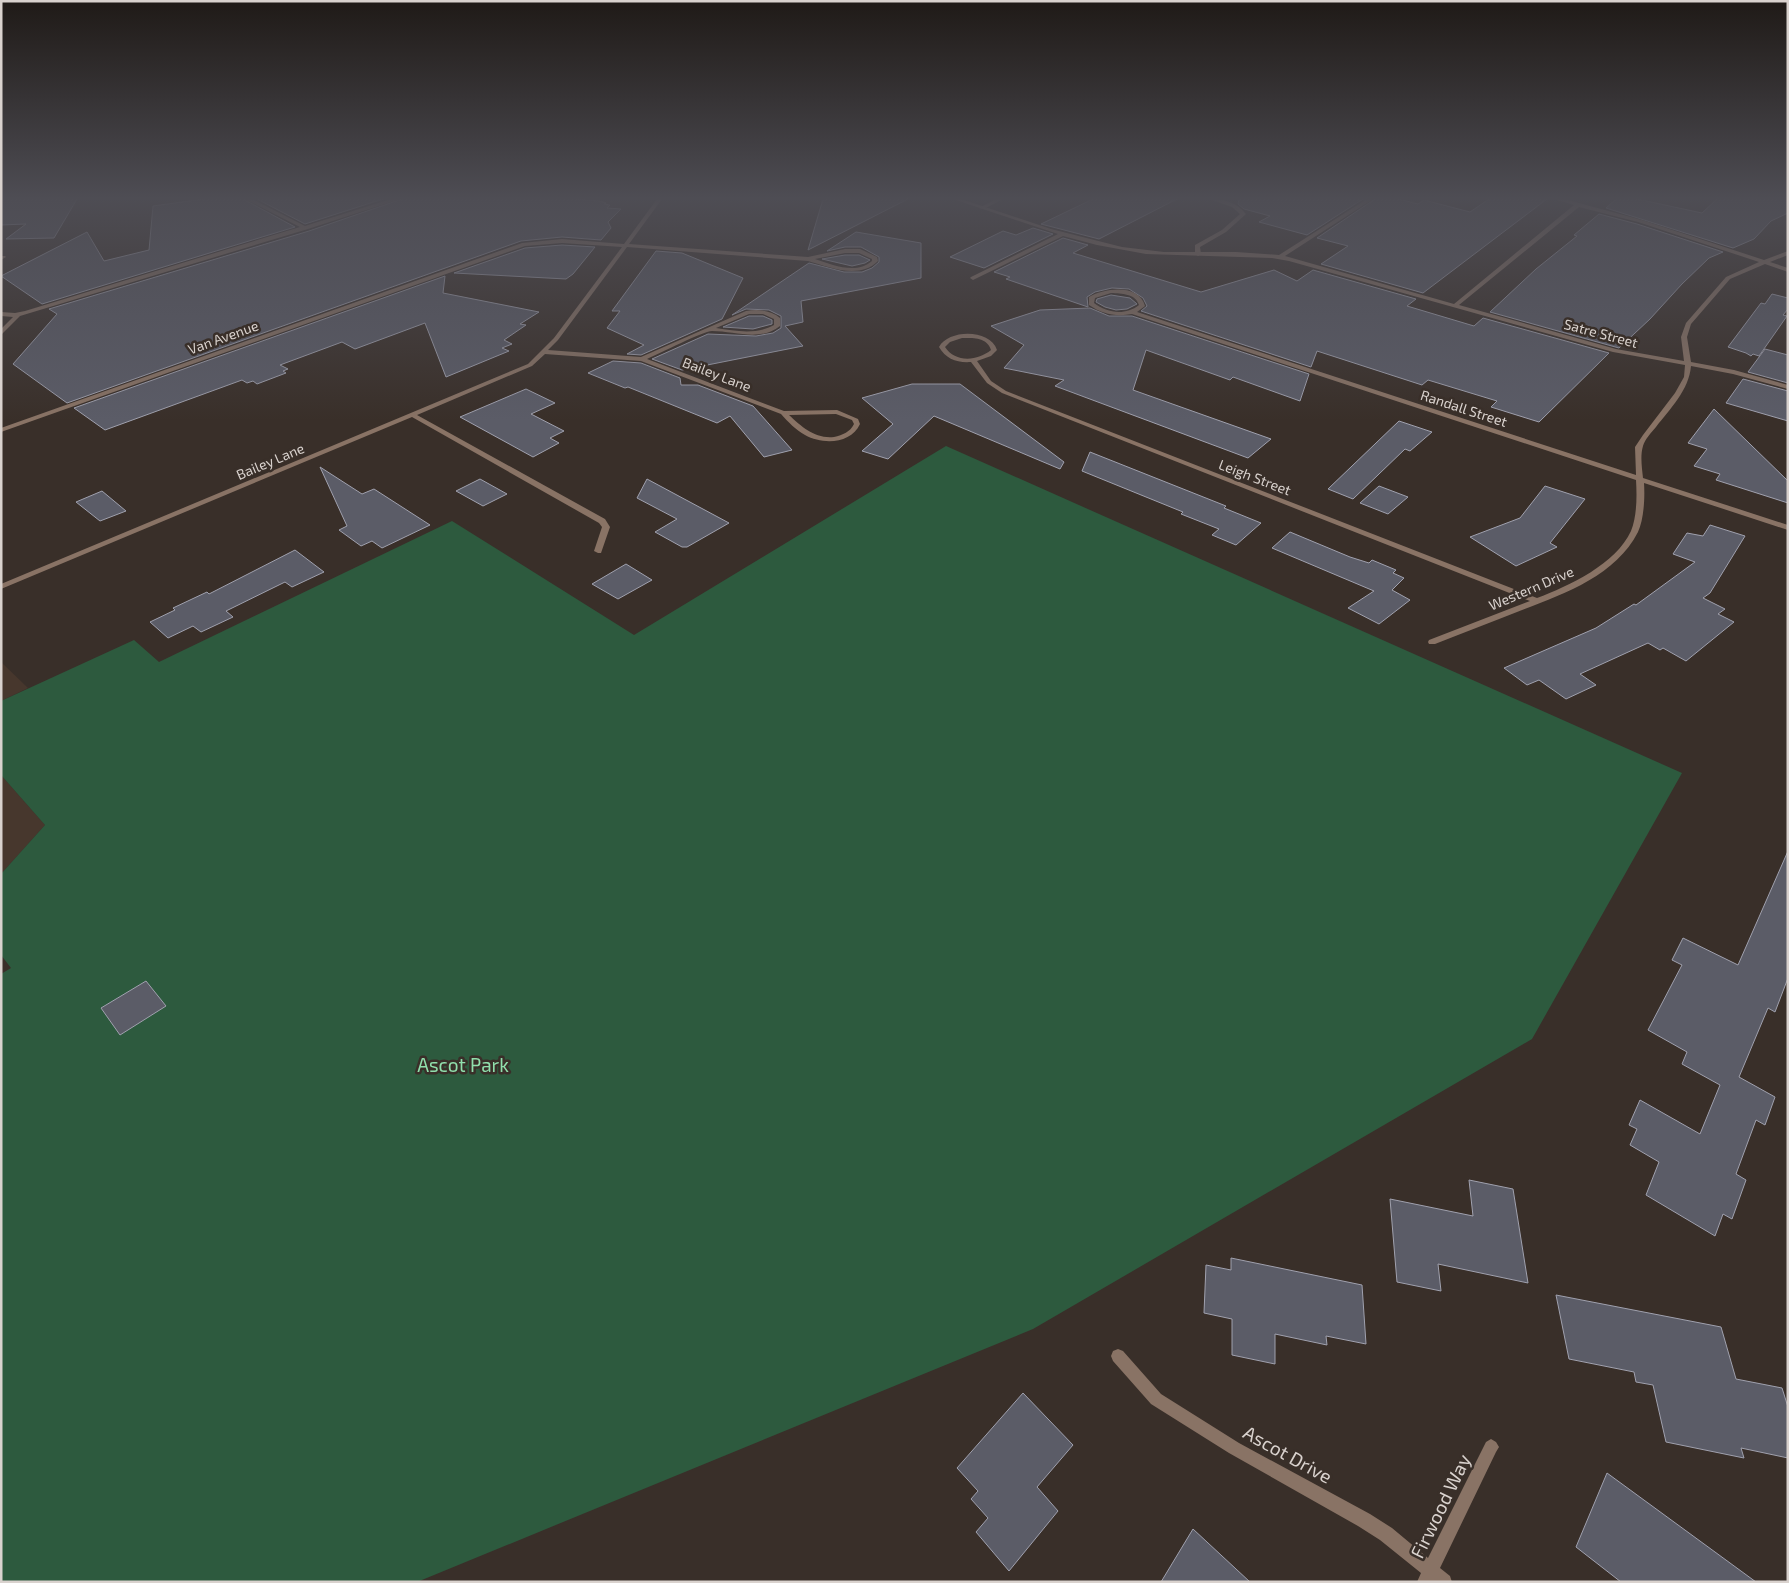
<svg xmlns="http://www.w3.org/2000/svg" width="1789" height="1583" viewBox="0 0 1789 1583" font-family="'Exo 2',sans-serif">
	<style>
		.built { fill: #47372d }
		.green { fill: #2d5a3e }
		.building { fill: #5b5c67; stroke: #a0a1ae }
		.lines { fill: none; stroke-linecap: round; stroke-linejoin: round }
		.service { fill: #897365; fill-rule: evenodd }
		.minor { fill: #897365; fill-rule: evenodd }
		.labels { text-anchor: middle; dominant-baseline: central; stroke-width: 5; stroke-linejoin: round; paint-order: stroke }
		.far-street-label { font-size: 14px; fill: #d9d2ce; stroke: #392f29 }
		.near-park-label { font-size: 19px; fill: #90dfac; stroke: #392f29 }
		.near-street-label { font-size: 19px; fill: #d9d2ce; stroke: #392f29 }
	</style>
	<rect width="100%" height="100%" fill="#392f29"/>
	<g class="built">
		<polygon points="1,662 28,688 1,701"/>
		<polygon points="1,775 45,825 1,874"/>
	</g>
	<polygon class="green" points="946,446 1682,773 1532,1039 1033,1329 417,1582 1,1582 1,974 11,968 1,955 1,874 45,825 1,775 1,701 134,640 159,662 452,521 634,635"/>
	<g class="building">
		<polygon points="1,199 77,199 54,238 6,239 26,224 1,225"/>
		<polygon points="204,199 243,199 295,227 42,304 1,276 87,232 104,261 149,250 153,206"/>
		<polygon points="257,199 383,199 305,224"/>
		<polygon points="402,199 575,199 599,201 606,203 604,204 610,205 607,208 621,209 608,222 611,228 601,240 562,237 521,241 67,403 13,364 57,314 49,309 309,231"/>
		<polygon points="823,199 908,199 808,250"/>
		<polygon points="1093,199 1177,199 1099,239 1041,224"/>
		<polygon points="1239,199 1363,199 1307,235 1259,222 1270,216 1244,209 1238,204"/>
		<polygon points="1375,199 1399,199 1418,204 1424,200 1470,212 1489,199 1547,199 1423,293 1321,264 1348,246 1317,238"/>
		<polygon points="1616,199 1637,199 1702,213 1717,199 1788,199 1788,213 1771,221 1754,239 1733,248 1606,208"/>
		<polygon points="1599,214 1637,224 1723,252 1709,258 1682,284 1650,319 1619,348 1490,312 1536,269 1577,236 1574,235"/>
		<polygon points="1033,228 1053,234 984,268 950,257 1003,231 1016,235"/>
		<polygon points="856,232 921,243 921,278 801,301 803,322 785,326 803,346 682,370 652,359 708,334 756,336 773,333 781,328 781,316 769,310 746,309 732,315 809,263 844,272 862,272 872,268 879,262 879,257 861,247 845,247 827,251"/>
		<polygon points="1063,238 1088,245 1073,253 1201,292 1274,270 1297,281 1313,270 1416,299 1407,306 1474,326 1483,318 1609,353 1539,422 1491,407 1497,401 1428,380 1422,385 1317,351 1311,367 1141,311 1147,306 1143,298 1129,289 1112,288 1095,292 1087,297 1088,307 1006,279 1010,277 994,272"/>
		<polygon points="562,245 595,247 573,274 566,279 454,273 525,248"/>
		<polygon points="656,251 682,253 743,278 722,319 641,355 627,354 644,345 607,328 620,311 612,311"/>
		<polygon points="845,255 859,255 870,260 865,263 852,266 822,259"/>
		<polygon points="445,276 443,293 539,312 520,324 526,325 504,340 512,344 502,348 509,351 446,377 425,323 355,349 342,342 280,365 288,369 283,371 286,373 257,384 253,381 247,383 242,380 105,430 74,408"/>
		<polygon points="1772,294 1788,298 1788,309 1783,315 1787,316 1759,356 1753,354 1751,356 1746,353 1728,347 1761,303 1765,304"/>
		<polygon points="1111,295 1130,298 1137,304 1127,309 1116,310 1105,307 1096,302 1097,299"/>
		<polygon points="1090,308 1109,316 1132,316 1309,374 1300,401 1233,377 1230,380 1146,350 1133,390 1271,439 1248,458 1055,386 1064,380 1004,368 1024,345 991,326 1040,310"/>
		<polygon points="749,316 763,316 772,320 772,324 753,329 723,327"/>
		<polygon points="1765,349 1788,355 1788,383 1748,372"/>
		<polygon points="613,361 641,363 680,378 681,385 698,385 753,406 792,450 764,457 730,416 717,423 628,387 625,388 588,373"/>
		<polygon points="1743,379 1788,391 1788,421 1726,403"/>
		<polygon points="912,384 960,384 1064,462 1060,469 934,416 888,459 862,451 893,424 862,398"/>
		<polygon points="526,389 555,403 531,414 564,431 550,438 559,443 533,457 460,417"/>
		<polygon points="1714,409 1788,481 1788,503 1716,480 1720,474 1694,466 1707,449 1688,443"/>
		<polygon points="1399,421 1432,432 1410,451 1405,449 1353,499 1328,489"/>
		<polygon points="1090,452 1226,506 1224,508 1261,523 1236,545 1212,535 1219,529 1181,514 1183,512 1082,471"/>
		<polygon points="320,467 362,494 374,489 430,525 382,548 372,541 361,546 339,530 347,526"/>
		<polygon points="480,479 507,494 483,506 456,491"/>
		<polygon points="647,479 729,523 687,547 682,547 655,532 677,519 637,498"/>
		<polygon points="1379,486 1408,497 1388,514 1360,503"/>
		<polygon points="1545,486 1585,499 1550,543 1557,547 1516,566 1470,537 1520,518"/>
		<polygon points="102,491 126,511 100,521 76,502"/>
		<polygon points="1710,525 1745,536 1710,593 1703,598 1725,609 1718,614 1734,622 1686,661 1663,648 1660,650 1648,643 1580,674 1596,685 1566,699 1539,680 1527,685 1504,668 1596,628 1634,604 1636,605 1695,562 1673,554 1687,533 1703,536"/>
		<polygon points="1290,532 1350,557 1369,563 1372,560 1396,570 1393,573 1404,578 1392,590 1410,600 1379,624 1348,608 1374,591 1272,548"/>
		<polygon points="295,550 324,572 292,587 285,582 226,611 233,617 201,632 193,626 168,638 150,622 175,610 173,608 207,592 209,594"/>
		<polygon points="626,564 652,580 618,599 592,584"/>
		<polygon points="1788,851 1788,978 1775,1012 1768,1008 1739,1077 1775,1097 1765,1125 1756,1120 1736,1174 1746,1180 1732,1219 1723,1214 1715,1236 1646,1195 1659,1162 1630,1145 1637,1129 1629,1125 1640,1100 1700,1134 1720,1085 1682,1064 1687,1052 1648,1030 1682,965 1672,960 1683,938 1738,965"/>
		<polygon points="146,981 166,1006 120,1035 101,1008"/>
		<polygon points="1469,1180 1513,1189 1528,1283 1438,1264 1441,1291 1397,1282 1390,1199 1473,1216"/>
		<polygon points="1231,1258 1362,1285 1366,1344 1326,1336 1327,1345 1275,1334 1275,1364 1232,1355 1232,1319 1204,1313 1206,1265 1231,1270"/>
		<polygon points="1556,1295 1721,1327 1736,1379 1782,1388 1788,1407 1788,1458 1741,1448 1744,1458 1666,1442 1653,1385 1636,1382 1634,1372 1569,1359"/>
		<polygon points="1023,1393 1073,1445 1037,1487 1058,1511 1009,1571 976,1532 988,1518 971,1499 978,1491 957,1468"/>
		<polygon points="1607,1473 1756,1582 1621,1582 1576,1547"/>
		<polygon points="1193,1529 1250,1582 1161,1582"/>
	</g>
	<g class="lines">
		<g class="service">
			<polygon points="996,199 1003,199 984,209 979,208"/>
			<path d="M1209,199C1223,199 1237,202 1246,214L1226,232L1200,247L1201,254L1198,256L1195,254V245L1222,230L1240,214L1232,207Z"/>
		</g>
		<g class="minor">
			<polygon points="245,199 252,199 305,226 391,199 400,199 308,229 20,316 1,335 1,329 13,317 1,316 1,312 15,313 25,311 300,227"/>
			<path d="M657,199H662L629,244L808,257L845,249H860L877,257L878,261C859,280 829,267 808,261L627,247L558,340L548,350L641,357L746,311C758,309 771,310 780,318V326C760,342 735,331 712,331C703,331 659,354 647,359L784,411L837,410L858,419L860,424C851,444 823,445 805,435C796,430 788,422 781,414L641,361L545,354L532,366L417,415L605,519L610,527L601,553H598L594,551L602,527L599,523L412,417L1,589V584L528,364L554,338L622,247L562,243L525,246L1,432V428L522,243L562,239L624,244ZM845,253H859L872,259V261C856,275 833,265 815,259ZM749,314H763L774,319V325C756,335 736,331 716,328ZM836,414L852,420L854,424C850,432 843,435 834,437C815,439 802,427 789,415Z"/>
			<path d="M953,199H961L1051,229L1122,247L1164,252H1236L1279,255L1367,199H1373L1285,256L1454,304L1574,205L1554,199H1564L1642,220L1764,260L1788,251V255L1770,262L1788,268V272L1765,264L1730,279L1691,324L1687,337L1691,362L1734,370L1788,385V389L1733,374L1691,366C1689,390 1670,409 1656,427C1651,433 1645,439 1643,446C1640,456 1642,468 1643,478L1788,525V530L1644,483C1645,497 1644,519 1638,532C1615,577 1561,595 1517,612C1490,623 1462,633 1435,644H1429L1428,642L1429,640L1530,601L1002,393L987,383L971,362C957,363 946,359 939,347C949,329 990,329 997,350L991,356L977,361L991,381L1006,391L1537,598C1569,586 1616,564 1631,531C1637,516 1637,496 1636,480L1132,314C1116,317 1102,314 1089,305V297C1104,288 1139,283 1145,306L1137,312L1636,475L1635,447L1643,435L1675,393L1684,377L1685,365L1613,352L1289,261L1272,258L1146,254L1097,245L1063,236L973,280L970,278L971,277L1058,234ZM1579,207L1638,222L1759,262L1726,277L1686,323L1681,337L1684,361L1616,349L1459,305ZM1111,293C1122,294 1135,293 1139,305C1125,316 1107,313 1094,303L1095,298ZM962,338C973,338 987,337 991,350C978,361 955,363 945,347L950,342Z"/>
			<polygon points="1,256 5,256 6,257 1,260"/>
			<polygon points="1118,1349 1123,1351 1161,1394 1239,1443 1370,1514 1392,1528 1428,1558 1486,1442 1491,1439 1496,1442 1499,1447 1496,1452 1440,1568 1450,1576 1452,1582 1417,1582 1421,1573 1380,1540 1358,1526 1229,1453 1151,1404 1113,1361 1111,1356 1113,1351"/>
		</g>
	</g>
	<linearGradient id="sky" x2="0" y2="1"><stop stop-color="#1f1a17"/><stop offset="0.47" stop-color="#4e4d54"/><stop offset="1" stop-color="#4e4d54" stop-opacity="0"/></linearGradient>
	<rect width="1789" height="421" fill="url(#sky)"/>
	<g class="labels">
		<g class="far-street-label">
			<text transform="translate(1601 333) rotate(15)">Satre Street</text>
			<text transform="translate(223 337) rotate(-20)">Van Avenue</text>
			<text transform="translate(717 374) rotate(21)">Bailey Lane</text>
			<text transform="translate(1464 408) rotate(18)">Randall Street</text>
			<text transform="translate(270 461) rotate(-23)">Bailey Lane</text>
			<text transform="translate(1255 477) rotate(21)">Leigh Street</text>
			<text transform="translate(1531 588) rotate(-23)">Western Drive</text>
		</g>
		<g class="near-park-label">
			<text x="463" y="1064">Ascot Park</text>
		</g>
		<g class="near-street-label">
			<text transform="translate(1288 1454) rotate(29)">Ascot Drive</text>
			<text transform="translate(1440 1506) rotate(-64)">Firwood Way</text>
		</g>
	</g>
	<rect width="1789" height="1583" fill="none" stroke="#d9d2ce" stroke-width="5"/>
</svg>
